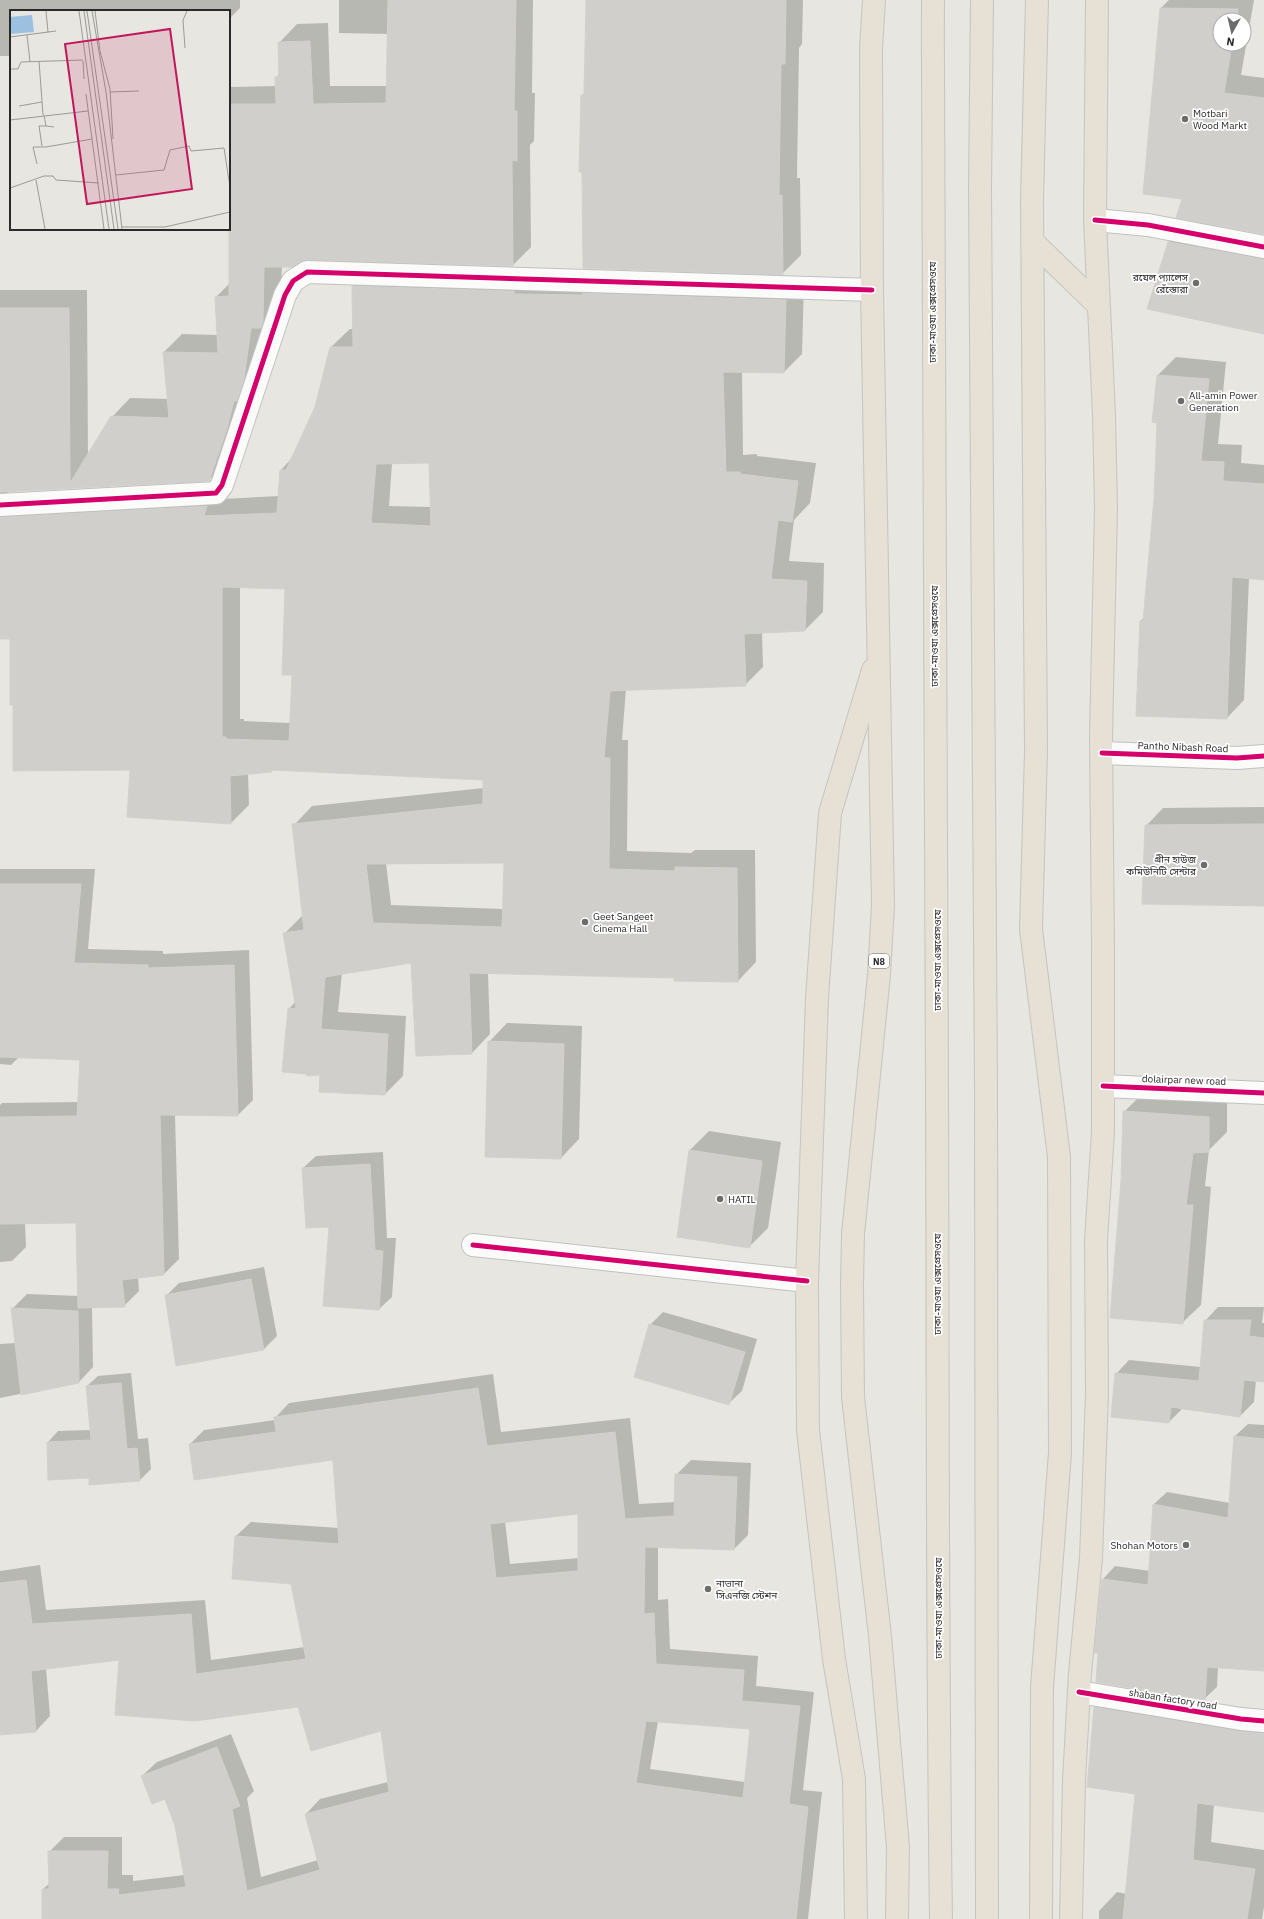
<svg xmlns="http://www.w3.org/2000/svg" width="1264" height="1919" viewBox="0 0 1264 1919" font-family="'IBM Plex Sans','Noto Sans Bengali',sans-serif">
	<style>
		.shadow { fill: #0003; fill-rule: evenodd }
		.building { fill: #d0cfcb; stroke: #d2d1cc; fill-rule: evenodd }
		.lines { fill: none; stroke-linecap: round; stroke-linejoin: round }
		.street-casing { stroke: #c2c1c0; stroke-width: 24 }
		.highway-casing { stroke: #c4c4c1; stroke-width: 24 }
		.street { stroke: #fbfbfa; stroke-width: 22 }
		.highway { stroke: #e6e0d5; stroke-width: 22 }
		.cycleway-casing { stroke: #fff; stroke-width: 8 }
		.cycleway { stroke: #d6006c; stroke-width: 5 }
		.poi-dot { fill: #6c6c6a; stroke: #fff; stroke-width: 1.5 }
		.labels { text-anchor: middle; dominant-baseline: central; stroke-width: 3.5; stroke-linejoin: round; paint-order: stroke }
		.shield { fill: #fff; stroke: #6a6a6a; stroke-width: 1 }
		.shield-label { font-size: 9px; font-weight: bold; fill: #2a2a2a }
		.poi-label { font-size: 10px; fill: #2a2a2a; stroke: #fff; text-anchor: start }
		.street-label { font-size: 10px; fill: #2a2a2a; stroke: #fff }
		.inset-road { fill: none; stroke: #9b9b97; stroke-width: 1 }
		.view { fill: #c2185b; fill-opacity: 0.15; stroke: #c2185b; stroke-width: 2 }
		.inset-edge { fill: none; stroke: #2a2a2a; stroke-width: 2 }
	</style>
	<rect width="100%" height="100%" fill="#e7e6e0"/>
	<g class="shadow">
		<polygon points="0,0 240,0 240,8 229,19 229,11 11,11 11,56 0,56"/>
		<path d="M339,0H533L532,93H535L534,141L530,145L531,247L513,265L307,258L282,266L280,304L227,461L209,480L7,491L8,494L222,499L279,496L281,470L292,458L316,408L331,347L350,329H354L353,286L372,268L804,282L802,354L784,372L742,371L743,455L757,454V456L816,463L810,503L794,520L789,561L824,563L823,612L805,630L762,632L763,667L745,685L626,689L622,740H628L627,851L691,853L695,850H755L756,962L738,981L676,977L488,973L490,1034L472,1053L417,1055L412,962L342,973L338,1012L406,1016L403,1076L385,1094L321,1074L289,1009L295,1002L284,934L303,915L294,825L312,806L484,788V779L274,769L271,771L248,773L249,805L231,823L14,704L11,638H0V290H87L88,456L112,417L130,398L168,399L164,352L182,334L218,335L216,297L230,283L229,87L276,86V78L280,73L279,43L297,24L328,23L330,86H387L388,34L339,33ZM430,462L431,507L389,506L392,463ZM240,586L286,588L293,674L291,723L244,721V719H240ZM505,862L503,909L391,905L386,863Z"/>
		<polygon points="587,0 803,0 802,44 799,48 797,178 800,178 801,255 782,274 582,96 585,92"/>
		<path d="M1169,0H1254L1241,75L1264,78V233L1183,198L1145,193L1161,8ZM1220,20H1244V44H1220Z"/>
		<polygon points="1187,224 1264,239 1264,334 1148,309 1169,242"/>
		<polygon points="1176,357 1226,362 1218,444 1242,445 1241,463 1264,465 1264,579 1249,578 1244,700 1227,718 1140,621 1144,618 1155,499 1158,422 1153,422 1158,375"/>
		<polygon points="1264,807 1264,905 1146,826 1163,808"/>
		<polygon points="0,869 95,869 88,949 163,951 163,954 249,950 253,1100 238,1115 175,1115 179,1259 164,1274 138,1277 139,1291 124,1306 92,1307 93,1367 79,1382 0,1398 0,1344 16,1343 12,1309 27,1294 79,1296 77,1222 25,1223 26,1247 12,1261 0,1262 0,1105 2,1103 79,1102 81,1059 19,1057 11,1065 0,1064"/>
		<polygon points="507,1023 582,1026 579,1139 561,1158 489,1042"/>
		<polygon points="1143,1093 1227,1098 1227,1132 1209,1150 1205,1186 1211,1187 1201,1305 1182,1323 1124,1112"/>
		<polygon points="709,1131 781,1142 768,1228 749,1247 678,1236 690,1150"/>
		<polygon points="383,1152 387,1238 396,1238 392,1297 379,1309 330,1226 303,1168 316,1156"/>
		<polygon points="264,1267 277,1336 264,1349 177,1365 166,1296 179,1283"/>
		<polygon points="1218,1307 1264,1307 1262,1323 1264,1323 1264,1381 1256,1380 1254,1402 1240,1416 1182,1409 1169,1422 1116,1374 1129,1360 1201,1367 1205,1321"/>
		<polygon points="663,1312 757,1339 742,1391 729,1403 650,1325"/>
		<polygon points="131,1373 138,1439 148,1438 151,1469 140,1480 90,1477 48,1442 58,1431 91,1430 87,1386 98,1376"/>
		<path d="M493,1374L501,1432L630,1418L639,1504L675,1502L676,1475L691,1460L751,1463L748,1535L734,1549L658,1547V1600L668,1599L670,1649L758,1656L756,1686L814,1692L803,1790L822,1792L808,1919H43V1889L50,1883L49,1852L64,1837H122V1875H133V1881L185,1875L176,1826L165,1798L142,1776L157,1762L231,1734L254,1791L247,1798L261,1877L318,1860L306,1814L320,1799L388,1782L382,1730L120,1658L46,1668L50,1716L36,1731L0,1734V1571L40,1565L46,1610L205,1600L211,1660L305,1647L292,1583L236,1536L251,1522L339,1528L334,1459L190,1444L204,1430L275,1420V1418L289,1403ZM579,1513V1558L510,1564L505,1521ZM658,1721L751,1728L745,1782L650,1769Z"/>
		<polygon points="1248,1424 1264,1425 1264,1670 1218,1667 1217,1687 1204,1699 1096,1652 1103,1579 1115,1566 1150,1571 1154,1504 1167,1492 1230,1503 1235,1436"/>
		<polygon points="1113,1689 1264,1714 1264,1811 1214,1804 1211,1842 1264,1850 1264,1907 1262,1919 1099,1919 1099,1911 1117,1892 1127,1894 1136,1793 1095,1708"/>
	</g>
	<g class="building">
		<polygon points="388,0 516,0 514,111 517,111 517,161 512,160 513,266 307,260 292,267 264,267 263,323 261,328 251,328 244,379 237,401 234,401 226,432 209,481 0,492 0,308 69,308 70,483 111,416 169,418 163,352 218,353 215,297 229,296 229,104 276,104 275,77 279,77 278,42 310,41 313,104 386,103"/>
		<polygon points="586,0 786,0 785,64 781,64 779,195 782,195 783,275 583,268 582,172 579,172 581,95 584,95"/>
		<polygon points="1160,8 1238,9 1237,20 1220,20 1220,44 1232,44 1224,93 1264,98 1264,234 1176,218 1182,199 1143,194"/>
		<polygon points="1168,242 1264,259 1264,334 1147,309"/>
		<path d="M352,286L514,291V294L583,295V293L786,300L784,373L723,372L726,472H740V474L798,481L792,522L778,520L771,579L807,581L805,631L744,634L746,686L610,691L604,758H610L609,869L675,871V867L737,868L738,982L674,981V978L469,973L472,1054L416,1056L411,963L325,977L321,1029L388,1034L385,1095L319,1092L320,1075L307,1076L306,1074L282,1072L288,1008L296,1009L283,933L304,930L292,824L483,804V780L272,770V772L230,776L231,824L127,817L130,770L13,771V705H10V639H0V517L207,506L204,516L277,513L280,470H286L315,407L330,347H353ZM429,463L431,526L371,523L376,464ZM222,587L285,589L282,675H292L289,741L226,739V737H222ZM504,863L502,927L373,923L366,864Z"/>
		<polygon points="1157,375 1209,379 1201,461 1224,462 1223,481 1264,484 1264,580 1232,577 1227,719 1136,716 1140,621 1143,621 1154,499 1157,423 1152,422"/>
		<polygon points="1264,824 1264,906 1142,904 1145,825"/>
		<polygon points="0,884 81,884 74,963 148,965 148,968 234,965 238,1116 160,1115 164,1275 122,1280 125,1307 78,1308 76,1223 0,1224 0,1117 77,1116 80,1060 0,1057"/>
		<polygon points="488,1041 564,1044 561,1159 485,1157"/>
		<polygon points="1123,1111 1209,1117 1209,1152 1193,1153 1186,1205 1193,1205 1183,1324 1110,1318 1121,1181"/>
		<polygon points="689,1150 762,1161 750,1248 677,1237"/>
		<polygon points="370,1164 375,1250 383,1251 379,1310 323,1306 329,1227 306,1228 302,1168"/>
		<polygon points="251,1279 264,1350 176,1366 165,1295"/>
		<polygon points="11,1308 78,1311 79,1383 21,1395"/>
		<polygon points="1204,1320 1251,1320 1249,1336 1264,1338 1264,1382 1244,1380 1240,1417 1171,1407 1169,1423 1111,1417 1115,1373 1199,1381"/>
		<polygon points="649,1324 745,1352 729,1405 634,1377"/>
		<polygon points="121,1383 127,1449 137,1448 140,1481 89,1485 89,1478 48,1480 47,1442 91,1440 86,1386"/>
		<path d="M478,1388L487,1446L615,1432L625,1519L674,1516L675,1474L737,1477L734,1550L645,1547L644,1614L654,1613L656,1664L744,1670L742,1701L800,1706L789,1804L808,1807L796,1919H42V1889H49L48,1851H108L107,1889H119L118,1895L186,1887L175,1826L165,1799L152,1804L141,1776L217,1747L240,1806L232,1809L247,1891L320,1870L305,1814L389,1792L381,1731L311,1751L298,1707L195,1721L115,1715L119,1660L31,1671L36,1732L0,1735V1583L26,1580L32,1624L191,1614L196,1674L306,1659L291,1584L232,1579L235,1536L339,1544L333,1460L194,1480L189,1444L276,1432L274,1417ZM578,1514V1571L496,1578L490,1524ZM646,1721L750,1729L743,1798L636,1783Z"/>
		<polygon points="1234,1436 1264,1439 1264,1671 1207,1667 1205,1700 1096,1682 1098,1653 1094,1653 1102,1579 1148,1585 1153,1504 1228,1518"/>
		<polygon points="1094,1707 1239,1731 1264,1733 1264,1812 1197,1803 1193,1860 1255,1869 1247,1919 1123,1919 1135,1794 1087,1787"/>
	</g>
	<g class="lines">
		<defs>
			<g id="street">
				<polyline points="1095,220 1148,225 1264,247"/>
				<polyline points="0,505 216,493 222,485 285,295 293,281 307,272 872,290"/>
				<polyline points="1102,753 1237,758 1264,756"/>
				<polyline points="1103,1086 1264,1093"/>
				<polyline points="473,1245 807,1281"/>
				<polyline points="1079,1692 1241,1719 1264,1721"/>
			</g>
			<g id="highway">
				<polyline points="874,0 871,48 872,290 883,905 879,975 853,1234 852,1285 853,1397 880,1636 898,1847 897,1919"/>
				<path d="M933,0C931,363 936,726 937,1090C938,1366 937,1643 941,1919"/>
				<polyline points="982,0 980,188 986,1089 987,1919"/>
				<polyline points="1037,0 1032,201 1036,751 1031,929 1059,1157 1060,1453 1042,1687 1041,1919"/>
				<polyline points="1033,242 1098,305"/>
				<polyline points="856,1919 854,1779 834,1659 808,1430 807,1281 817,998 830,813 873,670"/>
				<polyline points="1071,1919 1074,1780 1080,1673 1091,1558 1097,1394 1096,1240 1103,1132 1103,947 1101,737 1106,508 1104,415 1095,220 1097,0"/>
			</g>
		</defs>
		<use href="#street" class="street-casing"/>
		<use href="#highway" class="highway-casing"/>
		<use href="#street" class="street"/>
		<use href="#highway" class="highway"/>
		<defs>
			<g id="cycleway">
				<polyline points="1095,220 1148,225 1264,247"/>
				<polyline points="0,505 216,493 222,485 285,295 293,281 307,272 872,290"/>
				<polyline points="1102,753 1237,758 1264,756"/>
				<polyline points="1103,1086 1264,1093"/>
				<polyline points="473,1245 807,1281"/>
				<polyline points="1079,1692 1241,1719 1264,1721"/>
			</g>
		</defs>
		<use href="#cycleway" class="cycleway-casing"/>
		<use href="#cycleway" class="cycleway"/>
	</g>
	<g class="poi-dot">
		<circle cx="1185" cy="119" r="4"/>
		<circle cx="1196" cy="283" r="4"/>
		<circle cx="1181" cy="401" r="4"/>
		<circle cx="1204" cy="865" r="4"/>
		<circle cx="585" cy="922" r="4"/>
		<circle cx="720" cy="1199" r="4"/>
		<circle cx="1186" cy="1545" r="4"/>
		<circle cx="708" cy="1589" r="4"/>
	</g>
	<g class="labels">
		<rect class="shield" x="869" y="954" width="20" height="14" rx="3"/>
		<g class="shield-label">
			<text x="879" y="961">N8</text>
		</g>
		<g class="poi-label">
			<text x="1193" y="113">Motbari<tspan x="1193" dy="12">Wood Markt</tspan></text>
			<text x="1188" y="277" text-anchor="end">রয়েল প্যালেস<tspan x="1188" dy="12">রেঁস্তোরা</tspan></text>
			<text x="1189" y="395">All-amin Power<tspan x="1189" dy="12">Generation</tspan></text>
			<text x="1196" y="859" text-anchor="end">গ্রীন হাউজ<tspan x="1196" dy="12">কমিউনিটি সেন্টার</tspan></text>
			<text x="593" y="916">Geet Sangeet<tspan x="593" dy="12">Cinema Hall</tspan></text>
			<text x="728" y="1199">HATIL</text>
			<text x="1178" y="1545" text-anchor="end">Shohan Motors</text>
			<text x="716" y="1583">নাভানা<tspan x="716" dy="12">সিএনজি স্টেশন</tspan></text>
		</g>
		<g class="street-label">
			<text transform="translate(932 312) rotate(-90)">ঢাকা-মাওয়া এক্সপ্রেসওয়ে</text>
			<text transform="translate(934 636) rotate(-90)">ঢাকা-মাওয়া এক্সপ্রেসওয়ে</text>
			<text transform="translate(1183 747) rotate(2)">Pantho Nibash Road</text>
			<text transform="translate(937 960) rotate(-90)">ঢাকা-মাওয়া এক্সপ্রেসওয়ে</text>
			<text transform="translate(1184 1080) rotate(2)">dolairpar new road</text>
			<text transform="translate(937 1284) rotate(-90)">ঢাকা-মাওয়া এক্সপ্রেসওয়ে</text>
			<text transform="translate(938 1608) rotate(-90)">ঢাকা-মাওয়া এক্সপ্রেসওয়ে</text>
			<text transform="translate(1173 1699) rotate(9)">shaban factory road</text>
		</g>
	</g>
	<g transform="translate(10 10)">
		<rect width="220" height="220" fill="#e7e6e0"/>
		<path d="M22,5L24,22L0,24V7Z" fill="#9cc0e0"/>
		<path class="inset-road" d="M36,1L38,22M69,1L99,219M74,1L104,219M77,1L108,219M82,1L96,82L112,219M85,1L90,41L100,79L103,129M17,25L20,52M0,27L46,21M175,38L173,10L177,1M29,51L33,105M73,51L74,69M0,59H8L11,52L73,50M100,82L129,81M76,84L94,219M9,96L32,92M34,105L36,116L44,117M0,110L78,101M32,136L29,116H36M27,154L23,137H36L82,129M106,165L154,160L160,140L179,136L181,141L214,138L220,177M26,170L35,219M0,178L34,166H43L46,170L89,173M112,217H155L220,202"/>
		<path class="view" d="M160,19L182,179L77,194L55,34Z"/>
		<rect width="220" height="220" class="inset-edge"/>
	</g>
	<g transform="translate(1232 32) rotate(188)"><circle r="19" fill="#ffffff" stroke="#aaaaaa"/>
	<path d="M0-3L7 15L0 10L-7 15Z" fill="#6c6c6a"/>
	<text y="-6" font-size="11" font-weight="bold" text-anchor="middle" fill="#2a2a2a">N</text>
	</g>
</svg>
